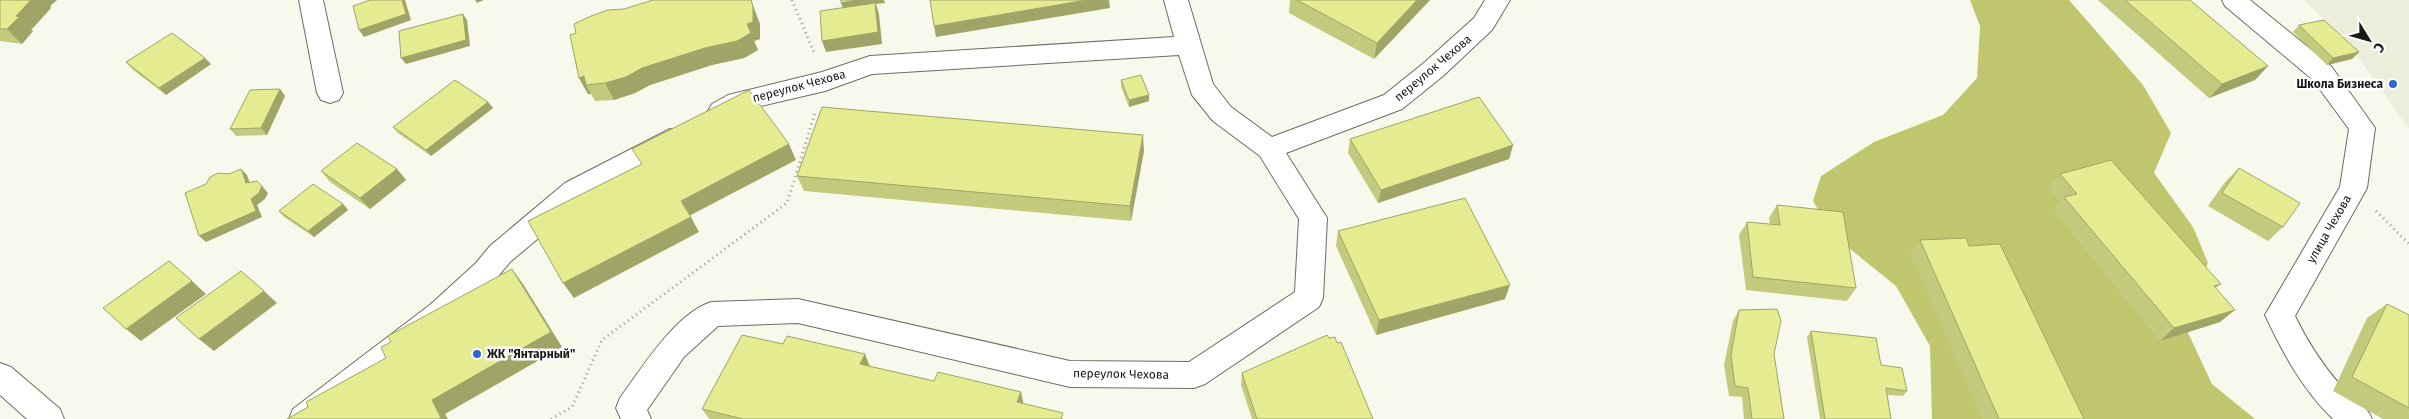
<svg xmlns="http://www.w3.org/2000/svg" width="2409" height="419" viewBox="0 0 2409 419" font-family="'Fira Sans',sans-serif">
	<style>
		.built { fill: #eceedb }
		.forest { fill: #c0c66d }
		.lines { fill: none; stroke-linecap: round; stroke-linejoin: round }
		.minor-casing { stroke: #6c6d63; stroke-width: 2 }
		.path { stroke: #9a9b92; stroke-width: 3; stroke-dasharray: 1 4; stroke-linecap: butt }
		.minor { fill: #fff; fill-rule: evenodd }
		.wall { fill: #c4ca7d }
		.shaded-wall { fill: #a0a466 }
		.building { fill: #e4eb91; stroke: #a0a466 }
		.poi-dot { fill: #2e66d4; stroke: #fff; stroke-width: 2 }
		.labels { text-anchor: middle; dominant-baseline: central; stroke-width: 5; stroke-linejoin: round; paint-order: stroke }
		.street-label { font-size: 12px; fill: #191a16; stroke: #fff }
		.poi-label { font-size: 12px; font-weight: bold; fill: #191a16; stroke: #fff; text-anchor: end }
	</style>
	<rect width="100%" height="100%" fill="#f8f9ed"/>
	<polygon class="built" points="2304,0 2409,0 2409,129 2346,40"/>
	<polygon class="forest" points="1970,0 2069,0 2143,85 2171,133 2154,173 2193,227 2208,263 2183,322 2212,384 2255,419 1932,419 1930,346 1896,286 1834,236 1813,201 1821,176 1874,142 1943,115 1977,78 1980,26"/>
	<g class="lines">
		<defs>
			<g id="minor">
				<polygon points="299,0 323,0 343,93 339,100 330,103 321,100 317,93"/>
				<path d="M1164,0H1188L1213,84L1231,107L1272,137L1384,95L1425,62L1474,18L1485,0H1510L1492,30L1443,76L1402,109L1286,153L1327,218L1323,298L1319,307L1205,384L1194,388L1070,387L798,323L718,326L684,357L647,410L651,419H621L616,408L620,398C642,368 675,314 711,302L798,299L1070,361L1189,362L1295,292L1299,219L1260,156L1213,121L1192,95L1179,55L872,74L825,91L744,110L721,121L712,118L708,111L712,104L728,95L822,72L870,56L1174,37Z"/>
				<path d="M2222,0H2250L2331,66L2375,128L2367,188L2295,316C2307,341 2322,364 2340,385C2351,397 2366,404 2372,419H2333C2302,389 2283,353 2265,315L2340,187L2349,129L2313,80L2225,6Z"/>
				<polygon points="670,129 679,132 683,139 679,146 585,199 510,262 496,279 451,322 327,419 289,419 293,409 431,304 476,263 490,246 565,183"/>
				<polygon points="0,363 11,367 60,409 64,419 27,419 0,395"/>
			</g>
		</defs>
		<use href="#minor" class="minor-casing"/>
		<g class="path">
			<polyline points="792,0 815,55"/>
			<polyline points="2376,211 2409,244"/>
			<polyline points="551,419 572,407 602,340 787,203 815,113"/>
		</g>
		<use href="#minor" class="minor"/>
	</g>
	<g class="wall">
		<polygon points="0,0 57,0 50,6 51,8 31,30 33,31 22,44 0,41"/>
		<polygon points="1290,0 1430,0 1374,59 1289,13"/>
		<polygon points="2098,0 2190,0 2268,66 2255,80 2209,98"/>
		<polygon points="760,24 760,39 754,41 758,50 744,58 712,65 650,85 635,93 614,100 595,101 591,94 588,94 579,78"/>
		<polygon points="2299,25 2359,52 2352,59 2327,65 2293,32"/>
		<polygon points="126,62 211,64 166,95 132,69"/>
		<polygon points="1121,80 1149,101 1129,107 1121,87"/>
		<polygon points="280,89 285,96 267,135 236,136 230,129"/>
		<polygon points="488,102 493,108 431,156 398,133 393,127"/>
		<polygon points="1350,139 1513,145 1509,159 1378,203 1348,153"/>
		<polygon points="1144,151 1131,221 804,191 797,176"/>
		<polygon points="2239,168 2283,227 2268,241 2208,206 2225,182"/>
		<polygon points="397,169 406,180 370,209 330,182 321,171"/>
		<polygon points="2060,174 2221,284 2216,288 2220,322 2160,341 2053,210 2060,202 2048,187"/>
		<polygon points="343,204 348,210 314,237 284,217 279,211"/>
		<polygon points="1777,205 1856,288 1847,301 1746,290 1739,235 1747,222 1770,224 1769,218"/>
		<polygon points="1338,231 1505,299 1376,335 1336,246"/>
		<polygon points="1920,240 1969,246 2085,419 1982,419 1910,253"/>
		<polygon points="2387,304 2409,315 2409,419 2383,419 2333,391 2367,318"/>
		<polygon points="1739,310 1774,354 1784,419 1744,419 1742,397 1729,396 1724,365 1733,321"/>
		<polygon points="1811,331 1881,365 1907,391 1903,396 1887,395 1891,419 1820,419 1807,337"/>
		<polygon points="783,344 865,354 870,366 934,381 1021,392 1023,404 1064,419 709,419 702,409"/>
		<polygon points="1242,373 1373,419 1252,419 1241,385"/>
	</g>
	<g class="shaded-wall">
		<polygon points="31,0 57,0 50,6 51,8 31,30 33,31 22,44 7,29 16,16"/>
		<polygon points="402,0 405,0 411,20 364,37 359,30"/>
		<polygon points="475,0 484,0 477,3"/>
		<polygon points="751,0 760,24 760,39 754,41 758,50 744,58 712,65 650,85 635,93 614,100 605,83 642,68 705,48 747,24"/>
		<polygon points="857,0 884,0 885,3 876,4 879,14 882,44 826,52 822,41 843,9 841,3"/>
		<polygon points="1087,0 1109,0 1110,8 936,37 934,26"/>
		<polygon points="1417,0 1430,0 1374,59 1377,43"/>
		<polygon points="463,14 467,20 470,46 406,64 401,58"/>
		<polygon points="2359,52 2352,59 2327,65 2333,58"/>
		<polygon points="205,58 211,64 166,95 159,88"/>
		<polygon points="2268,66 2255,80 2209,98 2222,84"/>
		<polygon points="584,76 586,85 591,94 588,94 579,78"/>
		<polygon points="280,89 285,96 267,135 261,128"/>
		<polygon points="1149,95 1149,101 1129,107 1129,100"/>
		<polygon points="488,102 493,108 431,156 426,150"/>
		<polygon points="1143,135 1144,151 1131,221 1130,206"/>
		<polygon points="789,144 796,160 689,216 681,201"/>
		<polygon points="1513,145 1509,159 1378,203 1381,190"/>
		<polygon points="241,169 247,175 252,189 246,183"/>
		<polygon points="397,169 406,180 370,209 360,198"/>
		<polygon points="262,186 268,193 265,199 257,205 262,217 206,242 199,236 251,199"/>
		<polygon points="343,204 348,210 314,237 308,231"/>
		<polygon points="691,217 699,232 574,298 563,283"/>
		<polygon points="512,269 523,284 562,347 445,414 448,419 439,419 432,400"/>
		<polygon points="192,281 206,294 141,341 126,329"/>
		<polygon points="1510,285 1505,299 1376,335 1379,320"/>
		<polygon points="264,291 277,303 214,351 199,339"/>
		<polygon points="2235,310 2220,322 2160,341 2174,328"/>
		<polygon points="865,354 870,368 860,364"/>
		<polygon points="1021,392 1024,406 1017,402"/>
	</g>
	<g class="building">
		<polygon points="0,0 31,0 16,16 19,17 7,29 0,29"/>
		<polygon points="370,0 402,0 406,14 359,30 353,6"/>
		<polygon points="653,0 751,0 753,7 753,22 747,24 751,33 737,41 705,48 642,68 626,77 605,83 586,85 584,76 579,78 570,35 576,33 574,24 591,16 608,10 624,9"/>
		<polygon points="841,0 857,0 841,3"/>
		<polygon points="930,0 1087,0 934,26"/>
		<polygon points="1297,0 1417,0 1377,43"/>
		<polygon points="2125,0 2190,0 2268,66 2222,84"/>
		<polygon points="875,3 878,32 822,41 820,11"/>
		<polygon points="463,14 466,40 401,58 399,31"/>
		<polygon points="2324,20 2359,52 2333,58 2299,25"/>
		<polygon points="172,33 205,58 159,88 126,62"/>
		<polygon points="1141,75 1149,95 1129,100 1121,80"/>
		<polygon points="455,80 488,102 426,150 393,127"/>
		<polygon points="280,89 261,128 230,129 250,90"/>
		<polygon points="749,90 789,144 681,201 691,217 563,283 528,221 642,164 632,149"/>
		<polygon points="1479,97 1513,145 1381,190 1350,139"/>
		<polygon points="822,107 1143,135 1130,206 797,176"/>
		<polygon points="357,143 397,169 360,198 321,171"/>
		<polygon points="2111,160 2221,284 2214,286 2235,310 2174,328 2064,197 2077,194 2060,174"/>
		<polygon points="2239,168 2300,203 2283,227 2222,193"/>
		<polygon points="241,169 246,183 257,181 262,186 259,193 251,199 256,211 199,236 185,193 206,184 210,177 218,173 229,174"/>
		<polygon points="313,184 343,204 308,231 279,211"/>
		<polygon points="1465,198 1510,285 1379,320 1338,231"/>
		<polygon points="1777,205 1843,212 1856,288 1753,277 1747,222 1780,225"/>
		<polygon points="1966,238 1969,246 2000,244 2083,417 2085,419 1999,419 1920,240"/>
		<polygon points="169,261 192,281 126,329 103,308"/>
		<polygon points="512,269 551,332 432,400 441,418 439,419 287,419 308,407 306,402 386,358 381,347 391,342 388,336"/>
		<polygon points="241,271 264,291 199,339 176,318"/>
		<polygon points="2387,304 2409,315 2409,408 2352,377"/>
		<polygon points="1777,309 1781,321 1774,354 1784,419 1752,419 1748,388 1735,386 1731,355 1739,310"/>
		<polygon points="1811,331 1876,338 1881,365 1902,368 1907,391 1886,388 1891,419 1825,419"/>
		<polygon points="742,335 783,344 787,336 865,354 860,364 934,381 938,372 1021,392 1017,402 1063,413 1061,419 743,419 702,409"/>
		<polygon points="1327,335 1329,338 1335,337 1337,343 1341,342 1373,419 1257,419 1242,373"/>
	</g>
	<g class="poi-dot">
		<circle cx="2393" cy="84" r="5"/>
		<circle cx="477" cy="354" r="5"/>
	</g>
	<g class="labels">
		<g class="street-label">
			<text transform="translate(1433 68) rotate(-40)">переулок Чехова</text>
			<text transform="translate(799 86) rotate(-15)">переулок Чехова</text>
			<text transform="translate(2329 229) rotate(-60)">улица Чехова</text>
			<text transform="translate(1121 374) rotate(1)">переулок Чехова</text>
		</g>
		<g class="poi-label">
			<text x="2383" y="84">Школа Бизнеса</text>
			<text x="487" y="354" text-anchor="start">ЖК "Янтарный"</text>
		</g>
	</g>
	<g transform="translate(2369 40) rotate(127)" stroke="#ffffff" stroke-width="4" paint-order="stroke">
	<path d="M0-4L9 19L0 12L-9 19Z" fill="#191a16"/>
	<text y="-8" font-size="14" font-weight="bold" text-anchor="middle" fill="#191a16">С</text>
	</g>
</svg>
